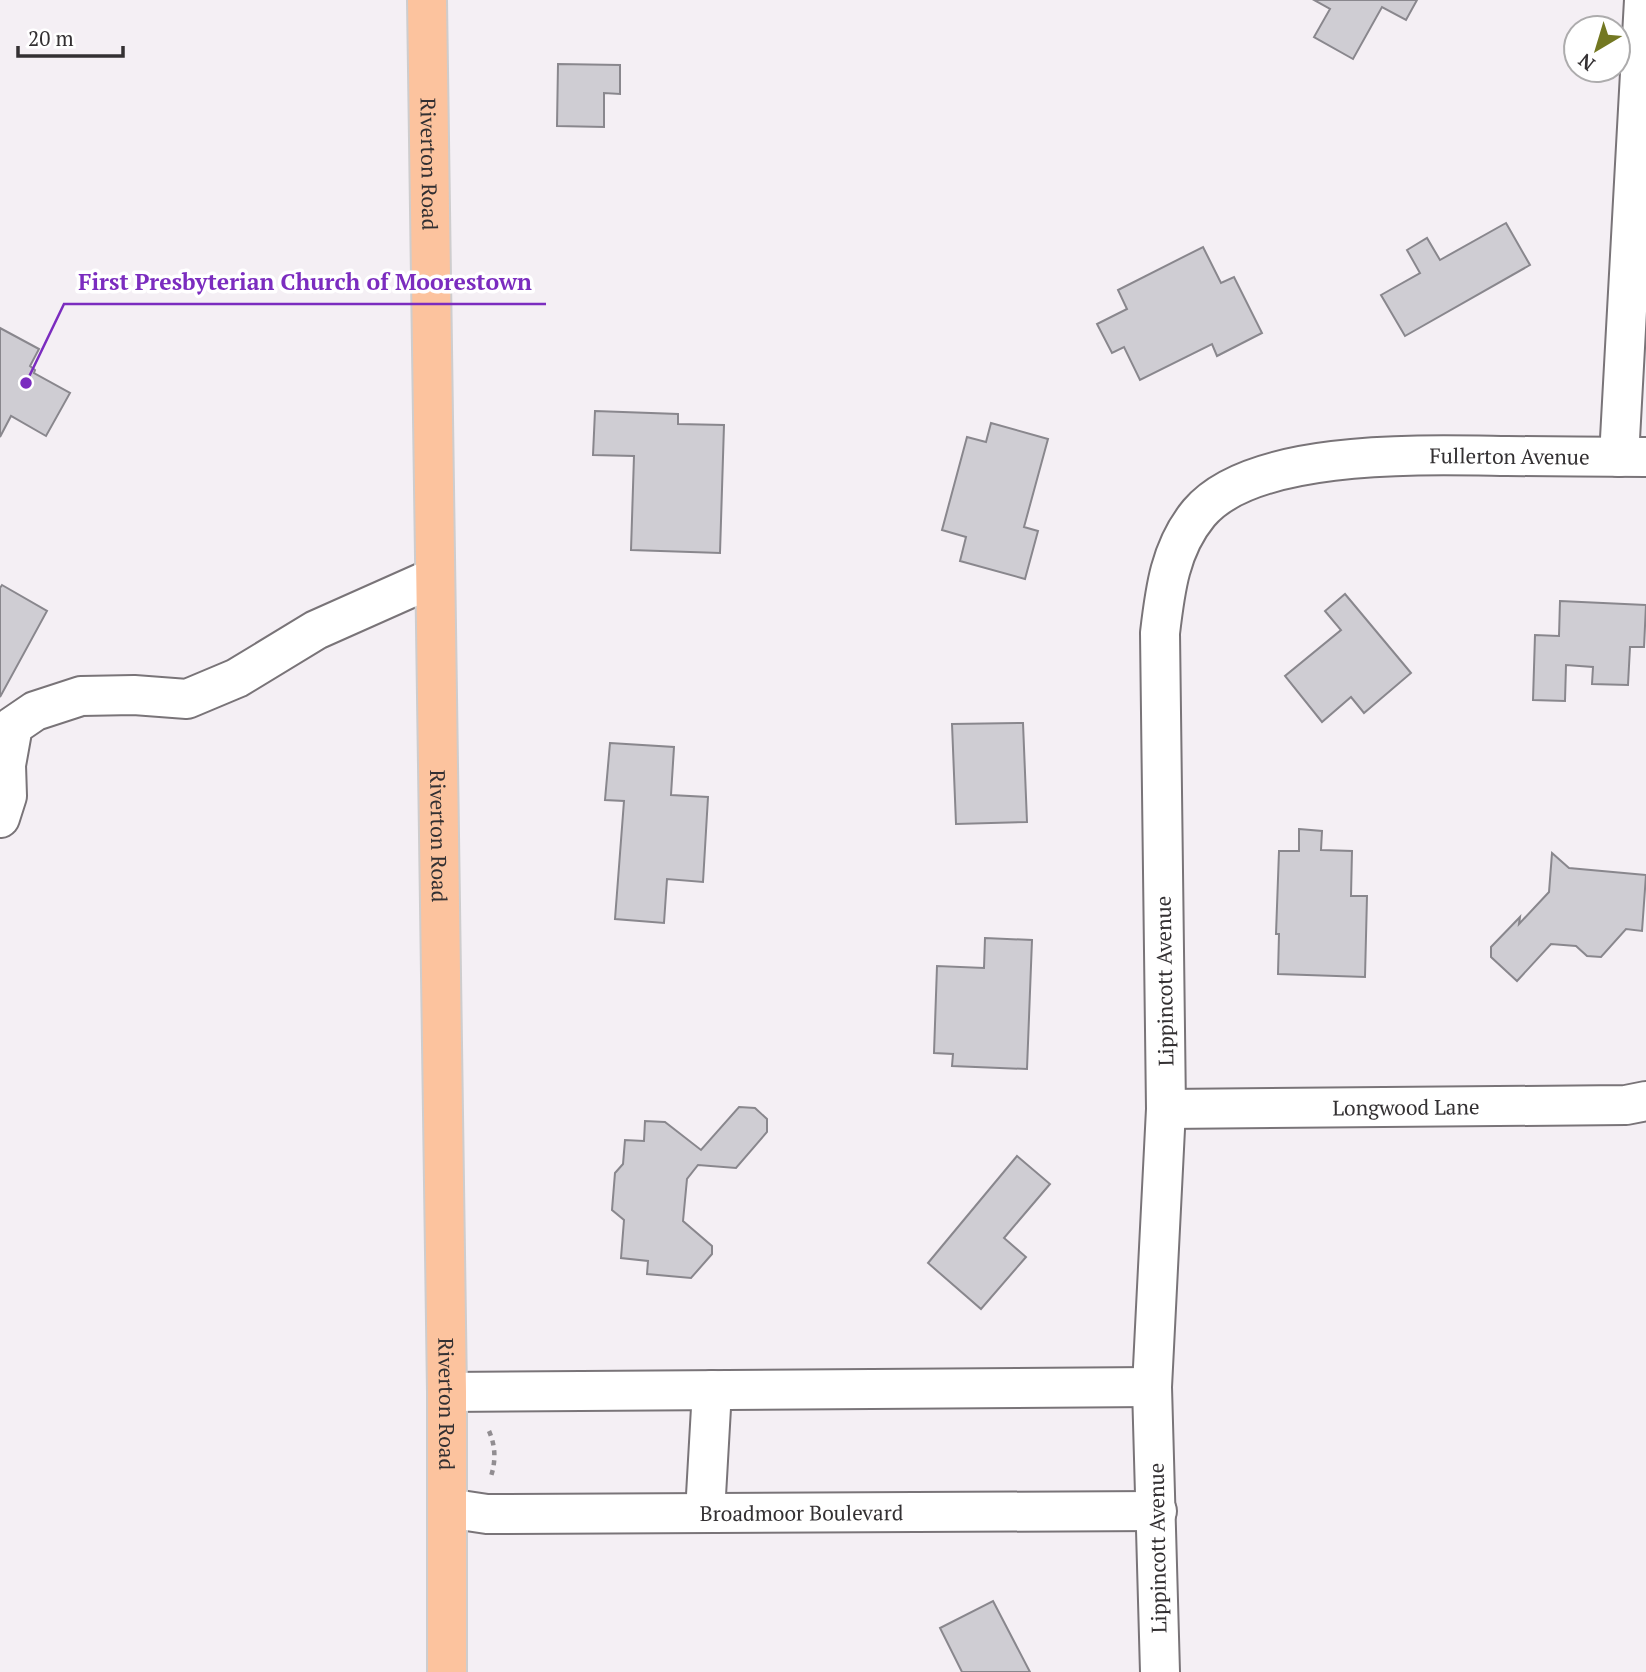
<svg xmlns="http://www.w3.org/2000/svg" width="1646" height="1672" viewBox="0 0 1646 1672" font-family="'PT Serif',serif">
	<style>
		.building { fill: #cfcdd3; stroke: #89878d; stroke-width: 2 }
		.lines { fill: none; stroke-linecap: round; stroke-linejoin: round }
		.minor-casing { stroke: #797478; stroke-width: 42 }
		.major-casing { stroke: #cecdce; stroke-width: 42 }
		.path { stroke: #918d91; stroke-width: 4.5; stroke-dasharray: 5 5; stroke-linecap: butt }
		.minor { stroke: #fff; stroke-width: 38 }
		.major { stroke: #fcc39e; stroke-width: 38 }
		.labels { text-anchor: middle; dominant-baseline: central; stroke-width: 7; stroke-linejoin: round; paint-order: stroke }
		.street-label { font-size: 21px; fill: #333032; stroke: #fff }
		.leader { fill: none; stroke: #7b2cbf; stroke-width: 2.5 }
		.callout-dot { fill: #7b2cbf; stroke: #fff; stroke-width: 2.5 }
		.callout-label { font-size: 23px; text-anchor: middle; font-weight: bold; fill: #7b2cbf; stroke: #fff; stroke-width: 7; stroke-linejoin: round; paint-order: stroke }
	</style>
	<rect width="100%" height="100%" fill="#f4eff4"/>
	<g class="building">
		<polygon points="1314,0 1417,0 1406,20 1382,7 1353,59 1314,37 1330,9"/>
		<polygon points="558,64 620,65 620,94 604,93 604,127 557,126"/>
		<polygon points="1506,223 1530,265 1405,336 1381,295 1420,273 1407,250 1427,238 1440,260"/>
		<polygon points="1203,247 1221,283 1234,277 1262,333 1217,356 1212,344 1140,380 1124,347 1112,353 1097,324 1127,309 1118,290"/>
		<polygon points="0,328 39,349 30,366 35,370 34,373 70,393 46,436 11,416 0,437"/>
		<polygon points="595,411 678,414 678,424 724,425 720,553 631,550 634,456 593,455"/>
		<polygon points="991,423 1048,439 1024,527 1038,531 1025,579 960,561 966,537 942,530 967,437 986,442"/>
		<polygon points="2,585 47,611 0,697 0,588"/>
		<polygon points="1345,594 1411,673 1364,713 1351,697 1322,722 1285,676 1341,630 1325,611"/>
		<polygon points="1560,601 1646,605 1644,647 1630,647 1628,685 1592,684 1593,667 1566,665 1565,701 1533,700 1535,635 1559,636"/>
		<polygon points="1023,723 1027,822 956,824 952,724"/>
		<polygon points="610,743 674,747 671,795 708,797 703,882 667,879 664,923 615,919 624,801 605,800"/>
		<polygon points="1299,829 1322,831 1321,850 1352,851 1351,896 1367,896 1365,977 1278,974 1279,934 1276,934 1279,851 1299,851"/>
		<polygon points="1552,853 1569,868 1646,875 1642,931 1626,929 1601,957 1587,956 1576,946 1551,944 1517,981 1491,957 1491,947 1520,917 1519,924 1549,892"/>
		<polygon points="985,938 1032,940 1027,1069 952,1066 953,1054 934,1053 937,966 984,968"/>
		<polygon points="739,1107 755,1108 767,1119 767,1132 736,1168 698,1165 687,1179 683,1221 712,1246 712,1254 691,1278 647,1274 648,1261 621,1258 624,1220 612,1210 615,1173 623,1164 625,1140 644,1141 645,1121 665,1122 701,1150"/>
		<polygon points="1017,1156 1050,1184 1004,1238 1026,1257 981,1309 928,1263"/>
		<polygon points="993,1601 1030,1672 962,1672 940,1628"/>
	</g>
	<g class="lines">
		<defs>
			<g id="minor">
				<polyline points="1619,457 1644,0"/>
				<polyline points="0,818 7,796 6,765 13,726 35,711 81,696 134,695 187,699 237,678 316,630 435,577"/>
				<path id="s1" d="M1166,1109L1626,1105L1646,1101"/>
				<polyline points="447,1392 1152,1387"/>
				<path id="s2" d="M447,1508L487,1514L1157,1511"/>
				<polyline points="705,1513 712,1390"/>
				<path id="s3" d="M1160,1672L1152,1387L1166,1109L1160,633C1165,590 1170,548 1199,513C1254,448 1428,455 1507,456C1553,456 1600,457 1646,457"/>
			</g>
			<g id="major">
				<path id="s4" d="M427,0L447,1392V1672"/>
			</g>
		</defs>
		<use href="#minor" class="minor-casing"/>
		<use href="#major" class="major-casing"/>
		<path class="path" d="M489,1431C496,1447 496,1463 490,1479"/>
		<use href="#minor" class="minor"/>
		<use href="#major" class="major"/>
	</g>
	<g class="labels">
		<g class="street-label">
			<text stroke="none"><textPath href="#s4" startOffset="164">Riverton Road</textPath></text>
			<text stroke="none"><textPath href="#s3" startOffset="1491">Fullerton Avenue</textPath></text>
			<text stroke="none"><textPath href="#s4" startOffset="836">Riverton Road</textPath></text>
			<text transform="translate(1164 981) rotate(-91)">Lippincott Avenue</text>
			<text stroke="none"><textPath href="#s1" startOffset="240">Longwood Lane</textPath></text>
			<text stroke="none"><textPath href="#s4" startOffset="1404">Riverton Road</textPath></text>
			<text stroke="none"><textPath href="#s2" startOffset="355">Broadmoor Boulevard</textPath></text>
			<text transform="translate(1157 1548) rotate(-91)">Lippincott Avenue</text>
		</g>
	</g>
	<path class="leader" d="M26 383L64 304H546"/>
	<circle class="callout-dot" cx="26" cy="383" r="7"/>
	<g class="callout-label">
		<text x="305" y="290">First Presbyterian Church of Moorestown</text>
	</g>
	<g transform="translate(1597 49) rotate(218)"><circle r="33" fill="#ffffff" stroke="#adacad" stroke-width="2"/>
	<path d="M0-5L12 26L0 18L-12 26Z" fill="#737822"/>
	<text y="-10" font-size="19" font-weight="bold" text-anchor="middle" fill="#333032">N</text>
	</g>
	<path d="M18 46v10h105v-10" fill="none" stroke="#333032" stroke-width="3.5"/>
	<text x="28" y="46" font-size="21" fill="#333032" stroke="#ffffff" stroke-width="5" paint-order="stroke">20 m</text>
</svg>
